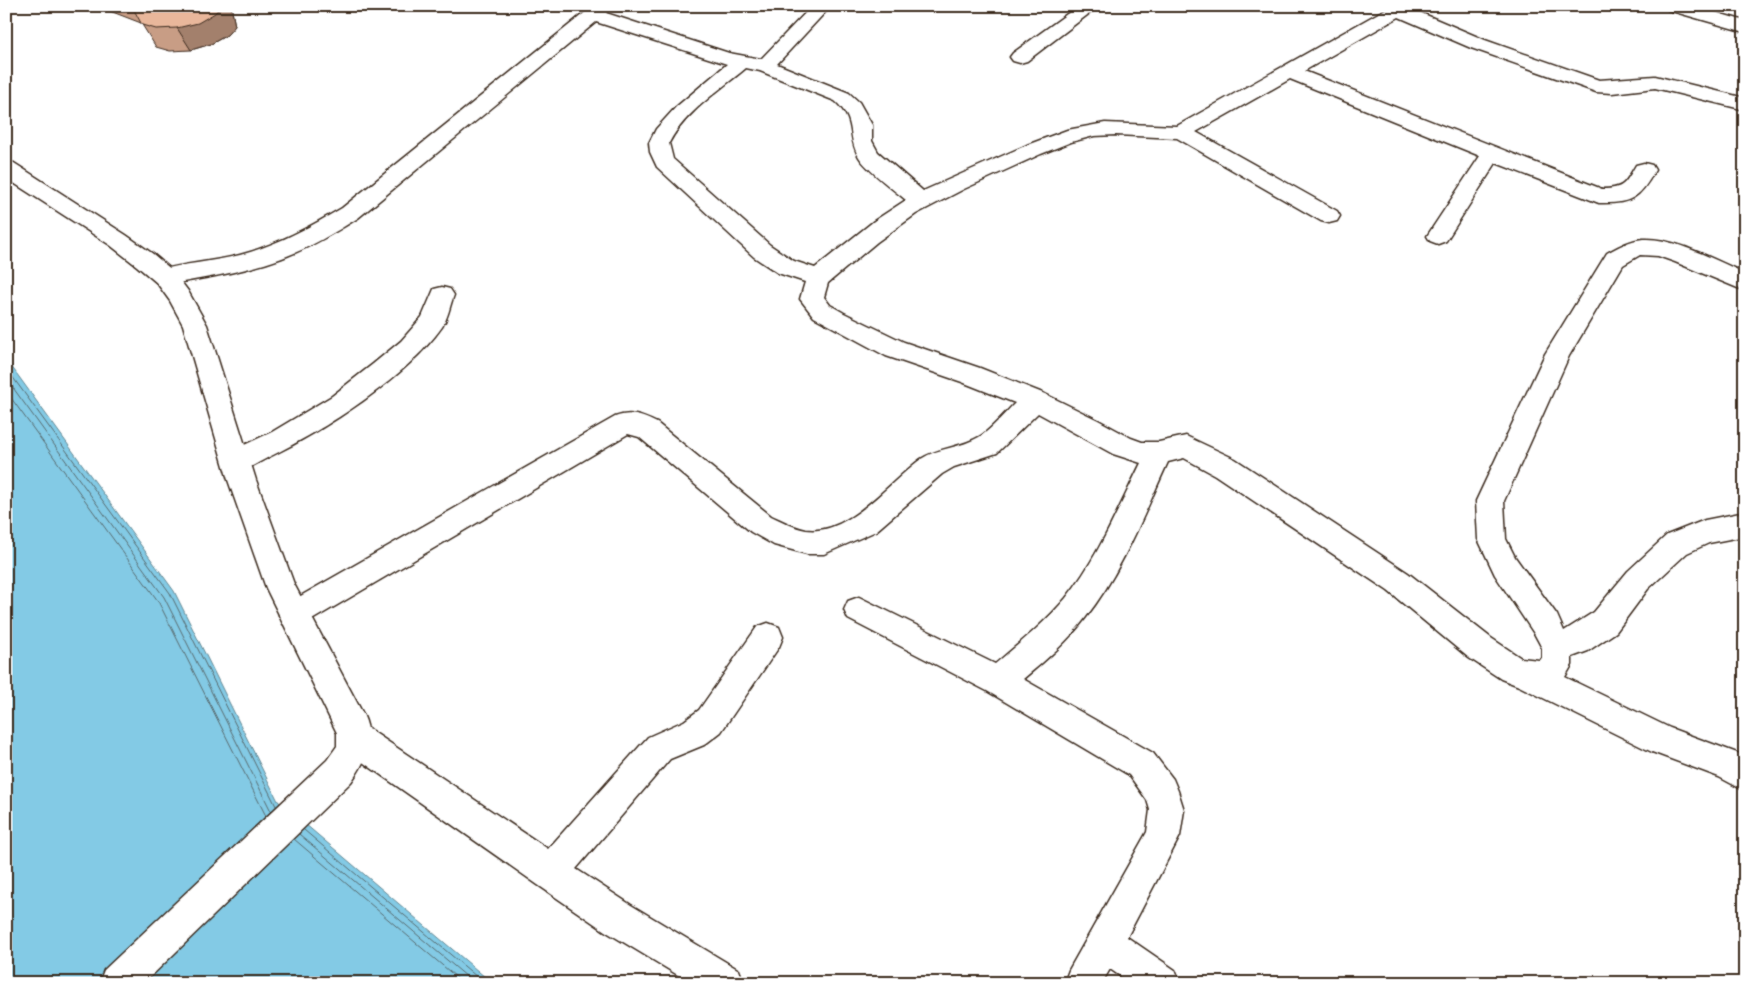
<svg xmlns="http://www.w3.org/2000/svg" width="1751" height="989" viewBox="0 0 1751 989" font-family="'Indie Flower',sans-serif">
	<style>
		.water { fill: #83cae5; stroke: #668a95 }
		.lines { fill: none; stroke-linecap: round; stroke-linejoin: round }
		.shore { stroke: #586a6e; stroke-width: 1 }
		.minor-casing { stroke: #3b2a1e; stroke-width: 3 }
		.tertiary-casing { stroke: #3b2a1e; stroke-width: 3 }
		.minor { fill: #fff; fill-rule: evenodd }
		.tertiary { fill: #fff; fill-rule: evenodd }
		.wall { fill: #c89d85; stroke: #3b2a1e }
		.shaded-wall { fill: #a3806c; stroke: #3b2a1e }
		.building { fill: #e9b79b; stroke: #3b2a1e }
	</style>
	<rect width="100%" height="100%" fill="#fff"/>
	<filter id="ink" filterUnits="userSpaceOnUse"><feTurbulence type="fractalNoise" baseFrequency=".02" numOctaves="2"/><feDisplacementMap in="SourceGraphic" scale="10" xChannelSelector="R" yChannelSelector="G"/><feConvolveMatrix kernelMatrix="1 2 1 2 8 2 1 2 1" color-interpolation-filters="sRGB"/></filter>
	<g filter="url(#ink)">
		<polygon class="water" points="6,359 174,591 278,801 492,983 6,983"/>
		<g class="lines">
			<g class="shore">
				<polyline points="6,368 170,593 276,806"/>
				<polyline points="6,378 164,597 271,811"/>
				<polyline points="6,391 158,601 266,816"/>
				<polyline points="304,830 484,983"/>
				<polyline points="299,834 474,983"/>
				<polyline points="294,839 463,983"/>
			</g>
			<defs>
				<g id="minor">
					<path d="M593,6H613L606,13L729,53L761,59L812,6H831L777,64L849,93L859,102L872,125V141L878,152L923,191L1027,145L1067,130L1105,123L1177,126L1391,6H1414L1412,9L1485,40L1599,80L1655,76L1745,98V110L1655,88L1612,93L1596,92L1471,48L1399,17L1304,71L1602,189C1625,189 1625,183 1636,165L1644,163L1652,165L1655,170C1640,198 1631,204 1599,203L1496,163L1446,241L1438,244L1430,241L1427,236L1480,156L1290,79L1196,132L1337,211L1340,216L1337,221L1329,223L1321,221L1177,138L1116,135L1094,136L1071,142L1041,154L964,189L916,214L877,242L828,283L824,297L830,305L844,313L904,342L980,368L1045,394L1098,420L1131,438L1142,442H1159L1186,436L1235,459L1408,573L1491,638L1521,658L1539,660L1542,658V648L1535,635L1495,575L1478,539L1476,501L1545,354L1607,253C1618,247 1630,240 1643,239C1674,237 1716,261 1745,273V291L1675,262L1658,256L1640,255L1623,265L1569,356L1504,501L1506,539L1515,557L1557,615L1564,631L1594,612L1628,571L1667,535L1705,520L1745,512V536L1709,543L1687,553L1648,589L1616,632L1588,651L1572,657V665L1565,677L1670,728L1745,756V791L1719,777L1652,752L1519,686L1501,679L1469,658L1388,591L1215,475L1184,458L1168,462C1144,514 1122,571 1086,617C1068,641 1046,660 1023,679L1153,753L1173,779L1178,791L1184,810L1180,836L1127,937L1175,970L1180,983H1130L1110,969L1102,983H1064L1069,970L1147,832L1150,810L1147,800L1129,775L987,691L848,619L844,610L848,601L859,597L995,664C1020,643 1045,623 1066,598C1098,558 1118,509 1141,463L1113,454L1038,413L997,453L954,467L942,474L876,531L824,554H807L774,545L751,532L639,437L628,434L305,624L294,628L283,624L279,615L283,606L615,417C631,411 642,416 657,423L771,516C782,521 794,528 806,530C849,536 890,481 921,459C939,447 961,448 979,437C990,431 1005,413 1015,403L962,382L886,356L814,317L800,299L805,282L778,273L754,257L657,167L650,152L649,143L656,129L676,107L727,64L596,22L358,218C334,233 309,248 282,258C244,272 205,278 165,285L157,283L153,277L157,271C184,263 213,262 240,255C277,245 310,227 342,208ZM746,68L760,71L835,101C858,122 846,135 859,157C867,170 894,190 906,200L874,221L815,268L794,261L770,245L673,159L669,143C685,112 720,90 746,68Z"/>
					<polygon points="1078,6 1099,6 1027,61 1020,63 1013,61 1010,57 1013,53"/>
					<polygon points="1665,6 1694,6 1745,21 1745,32 1668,10"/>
					<path d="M442,287L450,289L454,295C450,305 448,318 442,327C406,378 324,430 269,457C259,462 248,470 237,471C234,472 230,470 227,469L223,461L227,453L272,432L332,396L373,364L401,341L422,317L434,289Z"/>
					<polygon points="768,623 779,627 783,637 779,647 721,732 704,745 670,759 576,869 631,905 739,970 744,983 691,983 605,931 538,885 344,749 339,738 344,727 355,722 366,727 548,849 648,737 684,721 699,710 757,627"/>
				</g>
				<path id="tertiary" d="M6,161L14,163L126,235L153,254L173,271L188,291L207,325L256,480L294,584L363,714C375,740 367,760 351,782L144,983H99L104,970L327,760L337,746V733L266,588L228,480L183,325L170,301L157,283L137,266L110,245L6,178Z"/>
			</defs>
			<use href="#minor" class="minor-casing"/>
			<use href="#tertiary" class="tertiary-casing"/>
			<use href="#minor" class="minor"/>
			<use href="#tertiary" class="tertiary"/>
		</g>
		<polygon class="wall" points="97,6 231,6 235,26 227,35 211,44 191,50 170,51 156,47 141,23"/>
		<polygon class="shaded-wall" points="221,6 231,6 235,26 227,35 211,44 191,50 177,28"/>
		<polygon class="building" points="132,6 221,6 215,13 198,23 177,28 156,29 142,25"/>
	</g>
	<rect width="1751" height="989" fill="none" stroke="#fff" stroke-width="25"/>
	<rect x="12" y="12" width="1726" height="964" fill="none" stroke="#3b2a1e" stroke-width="2" filter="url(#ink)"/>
</svg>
